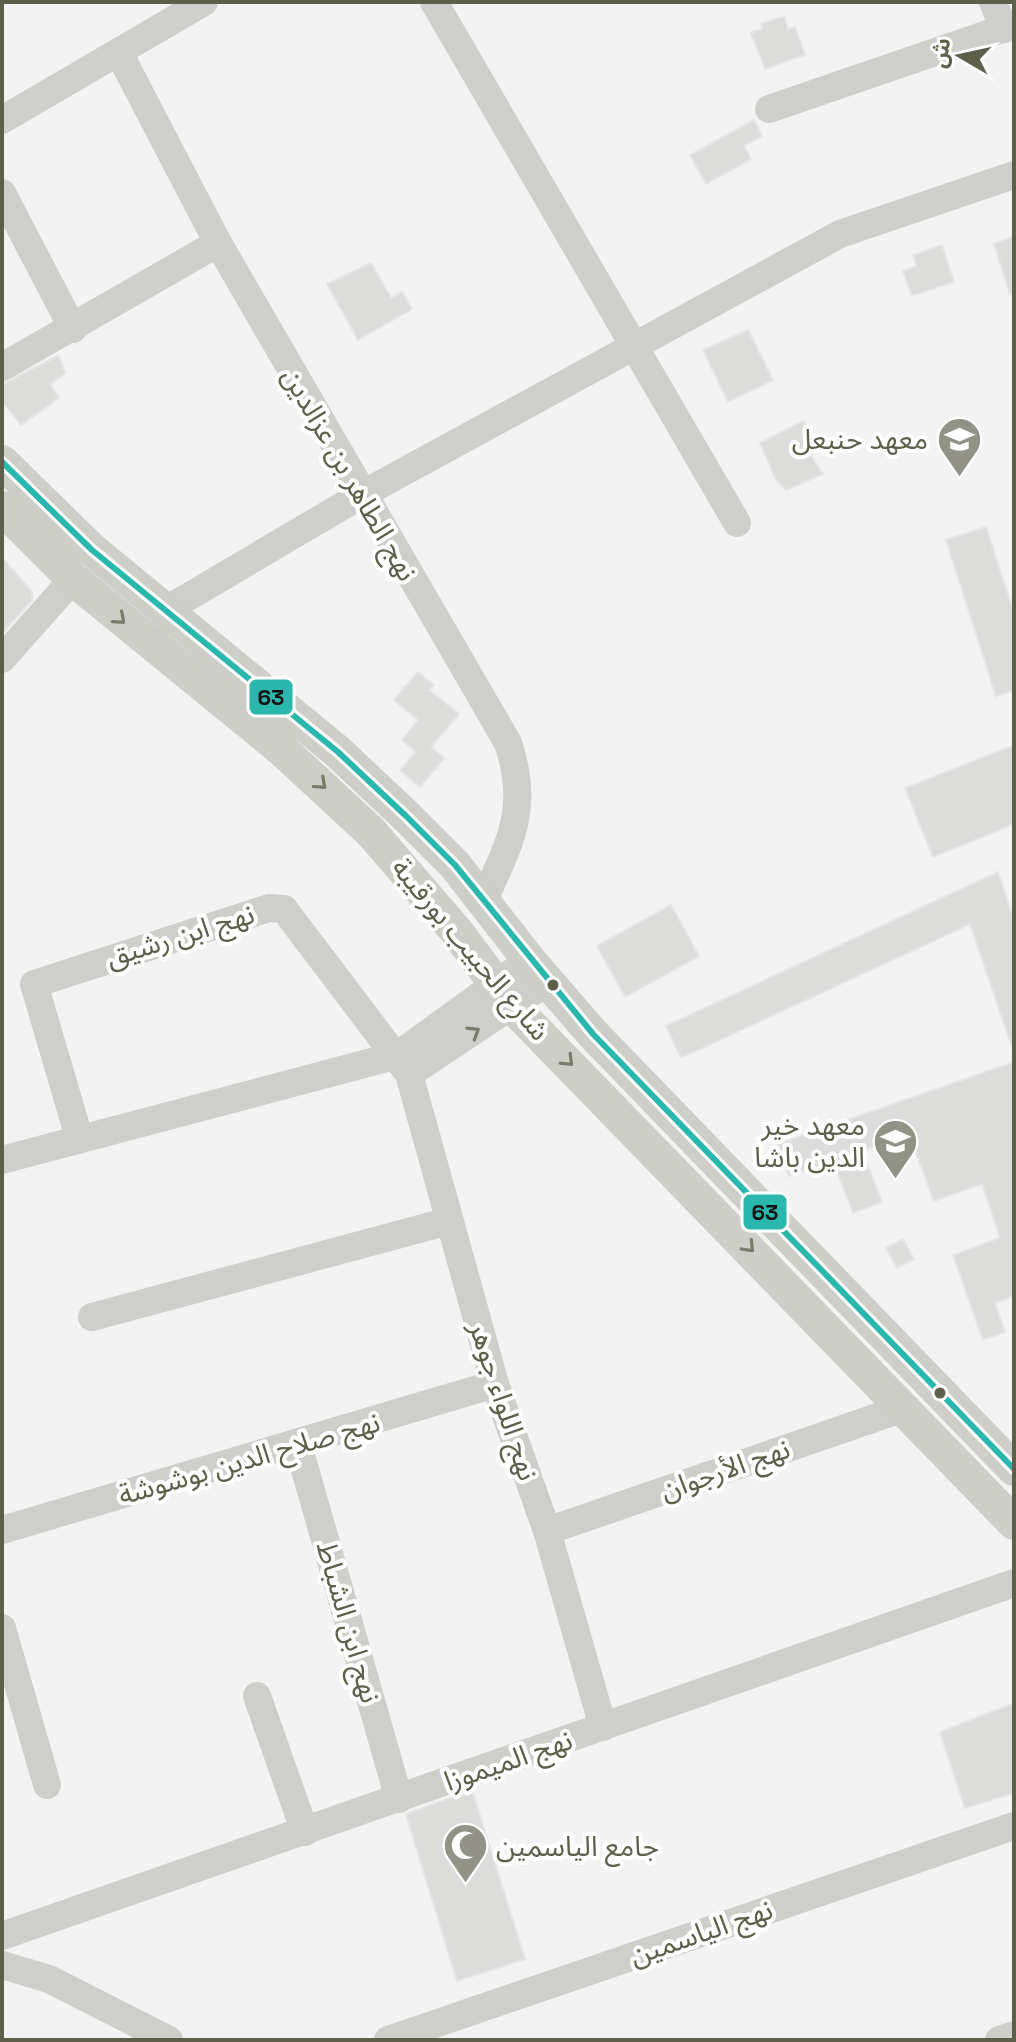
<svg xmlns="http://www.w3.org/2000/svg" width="1016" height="2042" viewBox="0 0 1016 2042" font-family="'Space Grotesk','Noto Sans Arabic',sans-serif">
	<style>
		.building { fill: #dcdcdb; stroke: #e5e6e4; stroke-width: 2 }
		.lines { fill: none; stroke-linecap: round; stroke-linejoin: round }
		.minor { stroke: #cececb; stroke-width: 28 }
		.major { stroke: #cecec8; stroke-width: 34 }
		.bus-1-casing { stroke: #fff; stroke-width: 12 }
		.bus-1 { stroke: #2ab7ae; stroke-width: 6 }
		.oneway { stroke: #7a7b6a }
		.oneway2 { stroke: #7a7b6b }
		.bus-dot { fill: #5e5f4b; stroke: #fff; stroke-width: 3 }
		.labels { text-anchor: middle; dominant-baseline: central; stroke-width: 8; stroke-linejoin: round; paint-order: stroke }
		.poi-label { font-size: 28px; fill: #5e5f4b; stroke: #fff; text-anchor: end }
		.street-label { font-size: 28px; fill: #5e5f4b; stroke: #fff }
		.line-badge { stroke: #fff; stroke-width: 3 }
		.pale-badge-label { font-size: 22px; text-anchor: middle; font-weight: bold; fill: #111 }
	</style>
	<rect width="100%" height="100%" fill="#f3f3f3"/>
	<g class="building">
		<polygon points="784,16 788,29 795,27 805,55 765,69 751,33 762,29 761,24"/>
		<polygon points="754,120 762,136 744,146 751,159 706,184 690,155"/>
		<polygon points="1014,236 1014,293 1010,294 994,244"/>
		<polygon points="942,245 954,282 912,296 903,271 917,266 913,255"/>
		<polygon points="371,263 391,298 402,292 412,309 358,340 327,284"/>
		<polygon points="748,330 773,380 728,402 703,350"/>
		<polygon points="58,356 66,373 50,384 59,398 21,425 2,401 2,384"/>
		<polygon points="803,421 820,447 810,454 823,474 786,490 776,480 760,443"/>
		<polygon points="986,527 1014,613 1014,690 996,696 946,540"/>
		<polygon points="2,557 32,592 32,600 2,633"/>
		<polygon points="418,672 434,685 429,690 459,714 431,747 444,758 420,787 400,770 416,752 402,740 418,720 394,700"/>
		<polygon points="1014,745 1014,824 933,857 905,788"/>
		<polygon points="998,872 1014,920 1014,1044 1011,1044 970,924 681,1058 666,1026"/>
		<polygon points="671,905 699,956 625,997 597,946"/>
		<polygon points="1014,1062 1014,1296 995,1303 1005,1332 983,1340 953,1255 1000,1238 982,1184 934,1201 909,1134 862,1151 882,1202 853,1213 833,1161 789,1176 778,1144"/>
		<polygon points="903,1239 914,1259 897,1268 886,1248"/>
		<polygon points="1014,1703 1014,1793 965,1808 940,1732"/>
		<polygon points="472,1790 525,1959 457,1981 406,1814"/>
	</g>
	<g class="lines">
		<g class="minor">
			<polyline points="434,2 737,523"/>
			<polyline points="993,2 1004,29"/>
			<path d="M119,53L218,243L508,743C530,809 510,842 483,902"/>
			<polyline points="769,109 1014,25"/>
			<polyline points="2,120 204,2"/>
			<polyline points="2,193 73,329"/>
			<polyline points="2,367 218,243"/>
			<polyline points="166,610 361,495 840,234 1014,175"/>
			<polyline points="2,659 73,579"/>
			<polyline points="409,1074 547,982"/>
			<polyline points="79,1137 34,984 269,908 284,909 409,1074 495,1384 547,1531 603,1727"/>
			<polyline points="2,1160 398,1055 529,960"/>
			<polyline points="92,1317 449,1221"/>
			<polyline points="298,1445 399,1799"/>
			<polyline points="2,1530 495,1384"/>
			<polyline points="547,1531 904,1408"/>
			<polyline points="2,1628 47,1785"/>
			<polyline points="257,1696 305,1832"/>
			<polyline points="2,1936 1014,1583"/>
			<polyline points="2,1965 49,1979 169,2040"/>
			<polyline points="388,2040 1014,1826"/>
			<polyline points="999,2040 1014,2035"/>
		</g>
		<g class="major">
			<polyline points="2,462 92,550 338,752 406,816 455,865 529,960 593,1034 1014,1469"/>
			<polyline points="2,508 73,579 280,748 371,832 457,932 513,1007 1014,1523"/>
		</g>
		<defs>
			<polyline id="bus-1" points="2,462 92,550 338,752 406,816 455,865 593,1034 1014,1469"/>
		</defs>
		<use href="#bus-1" class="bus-1-casing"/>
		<use href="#bus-1" class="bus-1"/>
	</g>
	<defs><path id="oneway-chevron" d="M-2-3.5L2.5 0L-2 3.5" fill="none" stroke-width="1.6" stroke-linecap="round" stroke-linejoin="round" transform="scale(2)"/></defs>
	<g class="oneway">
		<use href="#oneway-chevron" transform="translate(120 619) rotate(41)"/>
		<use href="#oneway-chevron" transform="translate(321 784) rotate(42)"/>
		<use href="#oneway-chevron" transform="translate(568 1061) rotate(45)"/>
		<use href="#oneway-chevron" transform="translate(749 1247) rotate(46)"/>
	</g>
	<use class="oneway2" href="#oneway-chevron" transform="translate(474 1032) rotate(-32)"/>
	<defs>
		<symbol id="university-pin" viewBox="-11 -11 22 30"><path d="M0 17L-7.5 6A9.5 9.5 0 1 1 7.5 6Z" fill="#929386" stroke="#fff"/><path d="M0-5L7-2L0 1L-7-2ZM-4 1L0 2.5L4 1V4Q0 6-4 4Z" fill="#fff"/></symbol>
		<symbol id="mosque-pin" viewBox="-11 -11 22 30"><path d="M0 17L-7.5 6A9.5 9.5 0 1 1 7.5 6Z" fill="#929386" stroke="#fff"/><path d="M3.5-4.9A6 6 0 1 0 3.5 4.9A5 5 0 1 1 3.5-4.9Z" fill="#fff"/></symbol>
	</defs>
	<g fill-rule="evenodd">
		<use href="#university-pin" x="934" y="414" width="51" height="69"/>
		<use href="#university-pin" x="870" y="1116" width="51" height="69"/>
		<use href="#mosque-pin" x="440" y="1820" width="51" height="69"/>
	</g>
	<g class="bus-dot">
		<circle cx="553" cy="985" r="7"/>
		<circle cx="940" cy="1393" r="7"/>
	</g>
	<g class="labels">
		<g class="poi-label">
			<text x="928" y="439">معهد حنبعل</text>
			<text x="865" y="1125">معهد خير<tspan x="865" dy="32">الدين باشا</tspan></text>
			<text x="496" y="1846" text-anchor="start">جامع الياسمين</text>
		</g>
		<g class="street-label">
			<text transform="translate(350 474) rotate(60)">نهج الطاهر بن عزالدين</text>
			<text transform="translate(180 935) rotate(-17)">نهج ابن رشيق</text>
			<text transform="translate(471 949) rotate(50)">شارع الحبيب بورقيبة</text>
			<text transform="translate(504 1401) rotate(72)">نهج اللواء جوهر</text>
			<text transform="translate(249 1458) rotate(-16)">نهج صلاح الدين بوشوشة</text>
			<text transform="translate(725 1469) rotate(-19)">نهج الأرجوان</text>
			<text transform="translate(349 1622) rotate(74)">نهج ابن الشباط</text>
			<text transform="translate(508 1760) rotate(-19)">نهج الميموزا</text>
			<text transform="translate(701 1932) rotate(-19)">نهج الياسمين</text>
		</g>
	</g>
	<g class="line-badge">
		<rect x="248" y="678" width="46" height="38" rx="8" fill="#2ab7ae"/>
		<rect x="742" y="1193" width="46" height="38" rx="8" fill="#2ab7ae"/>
	</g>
	<g class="pale-badge-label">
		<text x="271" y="705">63</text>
		<text x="765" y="1220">63</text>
	</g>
	<rect width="1016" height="2042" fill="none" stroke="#5e5f4b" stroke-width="8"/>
	<g transform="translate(960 56) rotate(279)" stroke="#ffffff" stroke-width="6" paint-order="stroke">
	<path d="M0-6L14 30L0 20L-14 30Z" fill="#5e5f4b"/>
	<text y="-12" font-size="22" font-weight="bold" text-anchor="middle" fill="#5e5f4b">ش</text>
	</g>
</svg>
